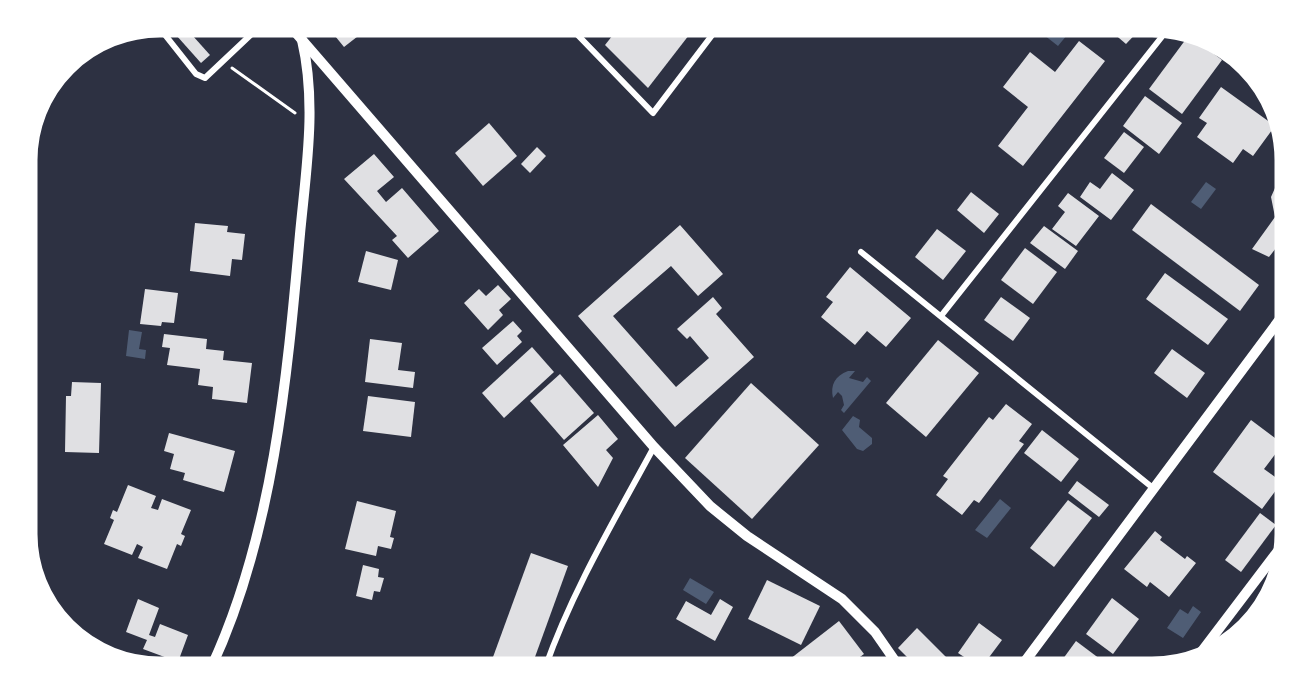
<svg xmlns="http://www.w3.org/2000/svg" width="1312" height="694" viewBox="0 0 1312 694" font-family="'IBM Plex Sans',sans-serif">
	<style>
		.water { fill: #4f5d75 }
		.building { fill: #e0e0e3 }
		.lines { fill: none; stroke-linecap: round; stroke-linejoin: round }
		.path { stroke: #fff; stroke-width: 3 }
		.minor { stroke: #fff; stroke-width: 6 }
		.tertiary { stroke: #fff; stroke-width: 10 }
		.rim { fill: none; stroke: #fff; stroke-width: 3 }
	</style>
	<rect width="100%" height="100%" fill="#2d3142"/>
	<g class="water">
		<polygon points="1051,26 1056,26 1067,35 1058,46 1044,35"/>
		<polygon points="1206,182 1216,189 1201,209 1191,202"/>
		<polygon points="129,330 142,332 139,349 146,350 145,359 126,356"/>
		<path d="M848,371H855L849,378L863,382L867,377L871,381L844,413L841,410L844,405L842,396L838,392L833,398C830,385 835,376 848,371Z"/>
		<polygon points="853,416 860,420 859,427 872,438 872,444 863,451 857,449 842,430"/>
		<polygon points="1000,499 1011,508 987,538 975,530"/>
		<polygon points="690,578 714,592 706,604 683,590"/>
		<polygon points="1193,606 1201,612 1183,638 1167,628 1180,609 1188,614"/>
	</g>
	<g class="building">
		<polygon points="168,26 184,26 210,55 201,63"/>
		<polygon points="327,26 371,26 344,47"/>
		<polygon points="460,26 478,26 467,34"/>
		<polygon points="620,26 696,26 648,88 605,45"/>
		<polygon points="1105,26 1143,26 1126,44"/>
		<polygon points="1189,35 1222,60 1182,114 1149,89"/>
		<polygon points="1079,41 1105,61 1023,166 998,146 1028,107 1003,87 1030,52 1055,72"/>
		<polygon points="1221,87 1275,126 1253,156 1243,149 1233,163 1197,137 1207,123 1199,118"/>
		<polygon points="1145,96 1182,123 1159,154 1123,126"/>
		<polygon points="489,123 517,156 483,186 455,153"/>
		<polygon points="1124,132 1144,147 1124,173 1104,158"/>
		<polygon points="537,147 546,156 530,173 521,164"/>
		<polygon points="374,154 394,177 377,191 386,202 402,188 439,231 408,258 392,240 397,236 344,179"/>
		<polygon points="1112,173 1134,190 1111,220 1080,197 1090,182 1100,189"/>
		<polygon points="1285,178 1286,245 1281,252 1276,248 1269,257 1252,249 1275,217 1271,197 1275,188"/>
		<polygon points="971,192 999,214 984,233 957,210"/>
		<polygon points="1068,193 1099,216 1076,246 1052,229 1065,212 1058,206"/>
		<polygon points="1151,204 1259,285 1240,311 1132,230"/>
		<polygon points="195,223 228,226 227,232 245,234 242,260 232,259 230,276 190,271"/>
		<polygon points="680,225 723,274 698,296 671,266 613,316 676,387 709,358 690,336 687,339 677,329 713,297 722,308 716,314 754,357 675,427 578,316"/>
		<polygon points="1044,226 1078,251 1065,269 1030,243"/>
		<polygon points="937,229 966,251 943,280 915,257"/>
		<polygon points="1025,248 1057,272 1033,304 1001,280"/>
		<polygon points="366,251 398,260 391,290 358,282"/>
		<polygon points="850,267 911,318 886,347 867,331 855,345 821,317 833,302 826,297"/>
		<polygon points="1165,273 1228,319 1208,345 1146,299"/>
		<polygon points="498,285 511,299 499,310 503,315 488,330 464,303 479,289 486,296"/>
		<polygon points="145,289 178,293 174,323 162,322 161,326 140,324"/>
		<polygon points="1001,297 1030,318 1013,341 984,320"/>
		<polygon points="513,321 522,331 517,336 522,342 497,365 482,348"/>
		<polygon points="164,334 207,339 206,349 224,351 223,360 252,363 247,403 212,399 213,387 198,385 200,369 167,365 170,348 162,347"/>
		<polygon points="370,339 402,343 398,370 415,372 413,388 365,382"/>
		<polygon points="938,340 979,373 926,437 886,403"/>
		<polygon points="532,347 554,372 504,418 482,393"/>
		<polygon points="1172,349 1205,373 1187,398 1154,373"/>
		<polygon points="560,374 594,413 564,440 530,401"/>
		<polygon points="72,382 101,383 99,453 65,452 66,396 71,396"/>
		<polygon points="751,383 819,445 752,519 685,458"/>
		<polygon points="368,396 415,402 411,437 363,431"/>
		<polygon points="1006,404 1032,424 1019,441 1024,444 979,503 974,500 962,515 936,495 948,479 943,476 989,417 993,420"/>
		<polygon points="598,415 618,439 606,450 613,458 598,487 563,445"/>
		<polygon points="1251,420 1283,444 1264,469 1282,482 1262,509 1213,472"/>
		<polygon points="1042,430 1079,459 1061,482 1024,453"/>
		<polygon points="169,433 235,451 224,492 183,480 185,473 170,469 174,454 164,451"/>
		<polygon points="1077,481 1109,505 1099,517 1068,493"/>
		<polygon points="128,485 156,496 151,508 158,510 162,499 191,510 181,534 185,536 181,546 177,544 167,569 138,558 143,547 137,544 132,555 104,544 114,520 110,518 113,510 117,512"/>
		<polygon points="1068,500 1092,518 1054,567 1030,548"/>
		<polygon points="357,501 396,511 390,537 394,538 391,549 378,546 376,556 345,549"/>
		<polygon points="1260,513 1276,525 1241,572 1225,560"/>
		<polygon points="1155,531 1162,537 1160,540 1185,559 1187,556 1196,563 1169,597 1150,582 1147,587 1124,569"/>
		<polygon points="531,553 568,566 531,668 489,668"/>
		<polygon points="363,565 379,569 378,577 384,578 380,592 374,591 372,600 356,596"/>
		<polygon points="767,580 820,606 801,645 748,619"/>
		<polygon points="1112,598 1139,619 1113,654 1086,634"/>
		<polygon points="138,599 159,608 149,635 155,637 160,624 188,635 178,662 143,649 147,640 126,632"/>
		<polygon points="720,599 733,607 715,641 676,619 686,601 711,615"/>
		<polygon points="839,621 864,654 845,668 796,668 790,659"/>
		<polygon points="979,623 1002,640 981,668 958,653"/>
		<polygon points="917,628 957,668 918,668 898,648"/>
		<polygon points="1076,641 1104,662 1099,668 1066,668 1060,663"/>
	</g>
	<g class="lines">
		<polyline class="path" points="232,68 295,113"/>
		<g class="minor">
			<polyline points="158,26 196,74 205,78 260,26"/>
			<polyline points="569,26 653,113 719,26"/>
			<polyline points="861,252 1153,488"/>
			<polyline points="941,316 1168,29"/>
			<path d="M545,668C572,591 615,519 654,447"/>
		</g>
		<g class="tertiary">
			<polyline points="290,26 654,447 710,506 747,536 842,599 875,632 900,668"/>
			<polyline points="1199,655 1284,543"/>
			<path d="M211,668C273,535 287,379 300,234C306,170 317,104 302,40"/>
			<polyline points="1020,668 1286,311"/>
		</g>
	</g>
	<path d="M0 0H1312V694H0ZM160 36H1152A124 124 0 0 1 1276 160V534A124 124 0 0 1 1152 658H160A124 124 0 0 1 36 534V160A124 124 0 0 1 160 36Z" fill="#fff" fill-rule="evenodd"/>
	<path class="rim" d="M160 36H1152A124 124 0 0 1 1276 160V534A124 124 0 0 1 1152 658H160A124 124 0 0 1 36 534V160A124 124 0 0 1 160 36Z"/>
</svg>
